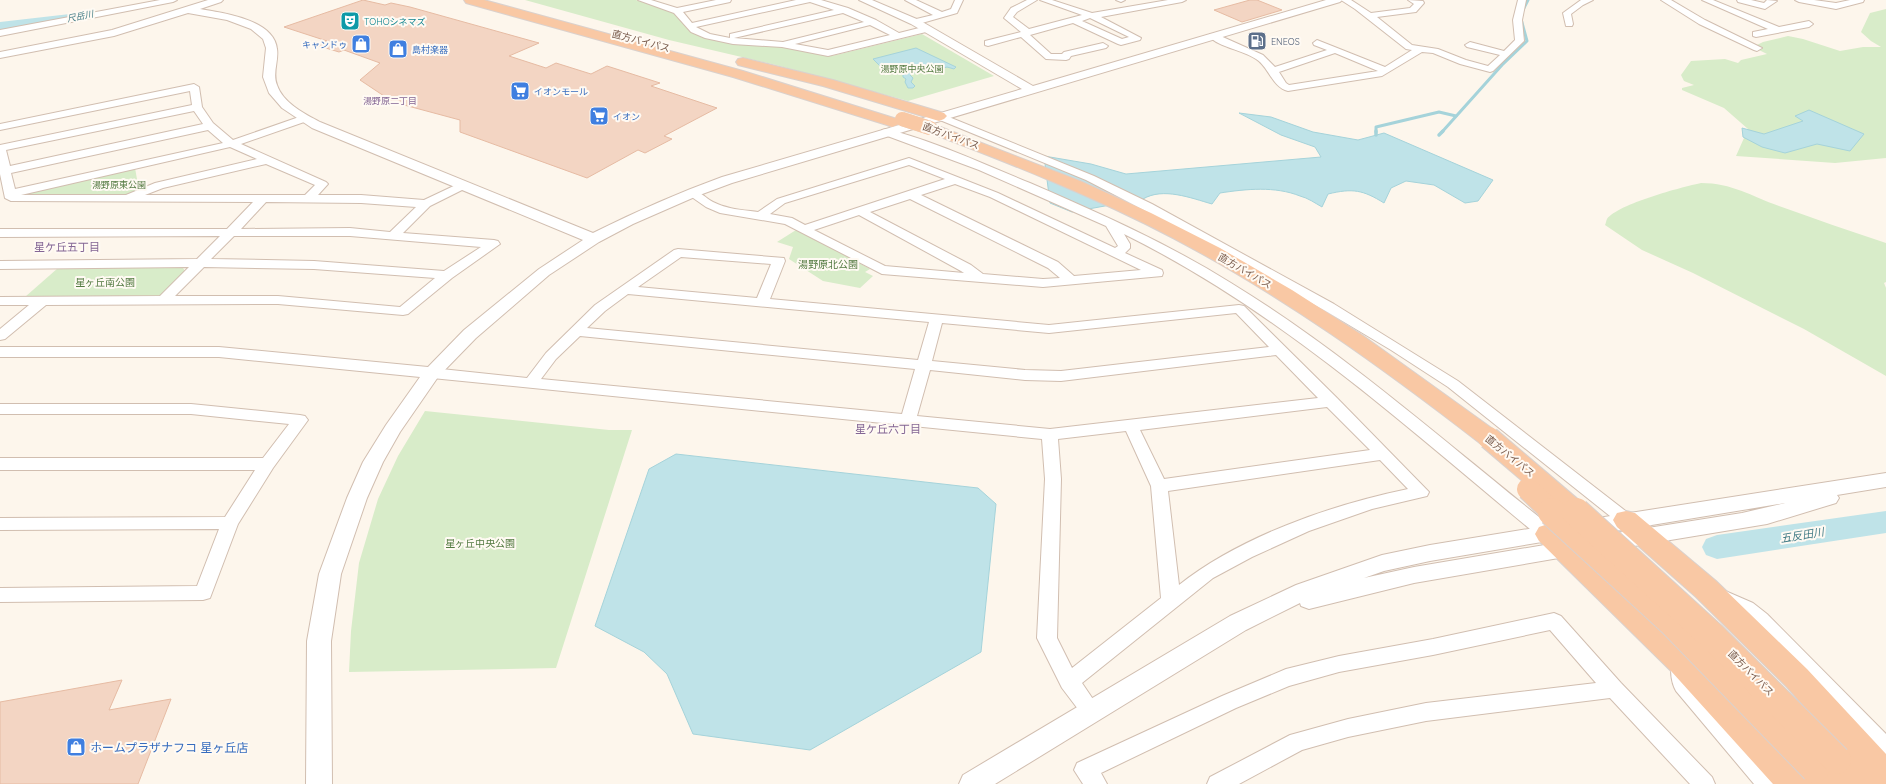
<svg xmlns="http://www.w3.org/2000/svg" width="1886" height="784" viewBox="0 0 1886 784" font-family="Quicksand,'Noto Sans JP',sans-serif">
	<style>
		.green { fill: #d8ecc9 }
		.water { fill: #bfe3e8; stroke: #a5d3da }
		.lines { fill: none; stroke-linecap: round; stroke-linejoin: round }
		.stream-far1 { stroke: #a5d3da; stroke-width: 3 }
		.stream { stroke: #a5d3da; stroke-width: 3.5 }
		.river { fill: #bfe3e8; fill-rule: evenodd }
		.building { fill: #f3d5c3; stroke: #e6bba3 }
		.minor-casing { stroke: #d1beb0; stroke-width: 2 }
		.tertiary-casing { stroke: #d1beb0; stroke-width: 2 }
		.trunk-casing { stroke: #dad1cd; stroke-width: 2 }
		.minor { fill: #fff; fill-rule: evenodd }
		.tertiary { fill: #fff; fill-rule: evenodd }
		.trunk { fill: #f9c8a4; fill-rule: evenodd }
		.trunk-bridge-far2-casing { stroke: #dad1cd; stroke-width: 14; stroke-linecap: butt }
		.trunk-bridge-far1-casing { stroke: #dad1cd; stroke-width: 24; stroke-linecap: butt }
		.trunk-bridge-casing { stroke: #dad1cd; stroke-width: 30; stroke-linecap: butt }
		.trunk-bridge-far2 { stroke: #f9c8a4; stroke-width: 14 }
		.trunk-bridge-far1 { stroke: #f9c8a4; stroke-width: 22 }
		.trunk-bridge { stroke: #f9c8a4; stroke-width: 28 }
		.labels { text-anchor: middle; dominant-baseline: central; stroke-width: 4; stroke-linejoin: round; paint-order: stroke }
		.far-water-label { font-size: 9px; font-style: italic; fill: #437c86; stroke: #fffaf3 }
		.far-culture-label { font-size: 9px; fill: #0d838f; stroke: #fffaf3; text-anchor: start }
		.far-service-label { font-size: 9px; fill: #4e5e75; stroke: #fffaf3; text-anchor: start }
		.far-shop-label { font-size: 9px; fill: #366cbe; stroke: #fffaf3; text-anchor: start }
		.far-park-label { font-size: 9px; fill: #537a41; stroke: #fffaf3 }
		.far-neighbourhood-label { font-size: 9px; fill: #846695; stroke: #fffaf3 }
		.street-label { font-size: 10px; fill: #7a5c4d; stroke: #fffaf3 }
		.park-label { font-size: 10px; fill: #537a41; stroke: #fffaf3 }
		.neighbourhood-label { font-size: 11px; fill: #846695; stroke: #fffaf3 }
		.water-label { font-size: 11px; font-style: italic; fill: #437c86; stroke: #fffaf3 }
		.near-shop-label { font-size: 12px; fill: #366cbe; stroke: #fffaf3; text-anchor: start }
	</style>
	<rect width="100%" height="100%" fill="#fdf6ec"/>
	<g class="green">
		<polygon points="525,0 636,0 674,12 689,30 707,38 778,45 832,56 922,34 994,76 908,101 776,65 669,40"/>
		<polygon points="1886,9 1886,158 1835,163 1736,156 1748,129 1724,108 1682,90 1682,88 1694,85 1684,81 1681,75 1691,61 1725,59 1738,63 1741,60 1767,54 1753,47 1763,42 1788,36 1803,39 1840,51 1863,47 1881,47 1871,41 1861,32 1870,13"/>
		<polygon points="135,168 139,190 122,196 33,196 25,194 28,191"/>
		<path d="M1701,183C1732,183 1751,196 1779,206C1815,219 1850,231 1886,243V282L1884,283L1886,288V376L1804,329L1693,273L1642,250L1605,225C1606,223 1606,221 1607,219C1618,204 1682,187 1701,183Z"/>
		<polygon points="796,230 805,233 870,269 865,272 873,276 860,288 823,281 789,259 793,247 777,242"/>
		<polygon points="58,268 183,268 185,271 161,295 155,297 25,297"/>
		<polygon points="425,411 609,430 632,430 556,668 349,672 351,631 359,563 378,499 398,456"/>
	</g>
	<g class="water">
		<polygon points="916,48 956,67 954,69 947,67 937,70 912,73 910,75 913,78 911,82 915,86 913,88 908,88 905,82 906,79 903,77 903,71 881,67 873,59"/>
		<polygon points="1809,110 1864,134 1850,151 1817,144 1785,153 1762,147 1743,137 1742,128 1764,134 1803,121 1795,116"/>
		<path d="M1239,113L1271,117L1313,132L1358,140L1384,133L1493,180L1478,201L1465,203L1434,185L1406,181L1391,188L1384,203C1363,190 1353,188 1328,194L1322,207C1315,203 1308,198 1300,196C1275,186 1246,189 1220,193L1212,204C1191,198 1163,187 1143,199L1072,212L1050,203L1044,156L1091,164L1126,174L1321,157L1315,147L1281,135Z"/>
		<polygon points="676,454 978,488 996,504 981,652 810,750 693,734 667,674 644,652 595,626 649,469"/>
	</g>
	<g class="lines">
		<g class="stream-far1">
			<polyline points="1522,12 1528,0"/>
			<polyline points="1376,132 1376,127 1439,112 1456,116"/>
			<polyline points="1442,132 1502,65 1527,41 1521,19"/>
		</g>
		<g class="stream">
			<polyline points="1376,131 1376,135"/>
			<polyline points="1439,135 1443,131"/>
		</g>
		<g class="river">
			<polygon points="70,14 75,15 77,18 75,21 0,32 0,22"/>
			<polygon points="1886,511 1886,533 1717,559 1706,555 1702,547 1706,539 1717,535"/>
		</g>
	</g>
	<g class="building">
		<polygon points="363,0 385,5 391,3 410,7 539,43 509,56 546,68 556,63 591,74 607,66 660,83 651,86 717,108 664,136 672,139 645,153 638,150 587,178 460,132 460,120 393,102 360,80 380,63 344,50 339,52 316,45 327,41 284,27"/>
		<polygon points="1250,0 1257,0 1282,10 1242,22 1214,10"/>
		<polygon points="122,680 109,710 171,699 138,784 0,784 0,702"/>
	</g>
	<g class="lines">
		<defs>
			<g id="minor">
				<polygon points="160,0 177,0 173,2 0,36 0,30"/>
				<path d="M638,0H651L677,8L716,0H731L730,2L683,12L692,23L796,0H821L848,8L876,20L899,33L927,26L931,29L930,31L828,56L782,47L733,44L705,38L691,32L674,13ZM810,2L834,10L730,34V38L710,34L696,27ZM843,13L864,22L783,42L734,38ZM870,25L890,35L828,50L795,44Z"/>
				<polygon points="905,0 916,0 942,12 951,9 955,0 963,0 957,13 915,25 911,22 912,20 933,15"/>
				<path d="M1027,0H1037L1017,12L1013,17L1029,29L1082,15L1040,0H1052L1092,13L1168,0H1186L1182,2L1101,17L1141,38L1140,40L1121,45L1118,44L1073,23L1030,35L1051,54H1062L1064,52L1103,43L1108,46L1106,48L1071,56L1069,59L1066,60L1046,59L1021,37L988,46L985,45V41L1021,32L1004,18L1011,8ZM1090,18L1129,37L1122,39L1082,21Z"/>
				<polygon points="1116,0 1125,0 1121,2"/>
				<path d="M1341,0H1351L1371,13L1410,8L1414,4L1408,0L1423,1L1424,3L1416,12L1377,17L1412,45L1438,49L1466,60L1488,66L1500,55L1467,47L1465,45L1470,42L1504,51L1515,40L1513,20L1518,0H1526L1522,20L1524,41L1493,71L1490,72L1460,64L1433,53L1422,52L1382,76L1288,91C1272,87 1269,67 1256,59C1243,50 1218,47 1209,36L1210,34H1216L1263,55L1275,67L1327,50L1314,45L1313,43L1317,40L1385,67L1412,50L1406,49L1355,9ZM1335,53L1378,71L1289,85L1286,83L1279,72Z"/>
				<polygon points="1581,0 1593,0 1583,5 1571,14 1573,24 1572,26 1566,26 1563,13"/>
				<polygon points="1661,0 1671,0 1705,20 1762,48 1757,51 1754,50 1699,24"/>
				<polygon points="1702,0 1713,0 1779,27 1809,21 1813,24 1809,27 1756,37 1753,36 1753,32 1768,29"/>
				<polygon points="1737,0 1751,0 1764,3 1767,0 1777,1 1765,9 1738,2"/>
				<polygon points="1795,0 1814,0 1836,3 1850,0 1864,0 1863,2 1836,9 1799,2"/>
				<path d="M194,84L199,87L202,107L213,123L233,140L299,117H307L308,119L307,121L241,144L326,182L328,184L318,195H361L424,200L460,183H468L470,185L468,187L430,206L403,233L494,240L498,241L500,244L452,278L408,314L403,315L278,304L46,305L5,339L0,340V329L29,305H0V297L160,296L189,267L0,269V261L197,259L220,236L0,237V229H227L253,202L11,201L5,198L0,174V145L192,105L190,91L0,130V124ZM194,111L203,124L10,166L6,150ZM208,130L223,143L15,189L11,173ZM230,147L257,159L155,183L126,195H21ZM266,164L315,185L305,195H145L163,188ZM266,202L361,203L416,207L390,232L350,228L241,229ZM234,236H350L481,247L444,271L314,261L211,259ZM204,267L314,269L435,278L400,307L278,296H175Z"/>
				<polygon points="939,113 1094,176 1152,204 1334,304 1458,381 1632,516 1635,520 1632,524 1626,526 1620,524 1448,387 1391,350 1324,310 1144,210 1086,180 935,118 934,116"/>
				<path d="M886,129C935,141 983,164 1030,183C1099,213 1167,243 1231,283C1347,354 1448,445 1554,529L1557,534L1554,539L1548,541L1542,539C1406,427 1283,313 1124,234L1130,244V248L1125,253L1162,270L1163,273L1162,276L1043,287L882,274L785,224L720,213L706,207L686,193L688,191C698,188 705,198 713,202C726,209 743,210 758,212L777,199L909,158L998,193L1115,248L1118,246L1106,226L979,170L882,134L881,132L882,130ZM909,165L945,179L805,225L792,218L770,214L785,203ZM955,184L990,197L1141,270L1074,276L1058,262L921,195ZM910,199L1048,268L1060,278L1043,279L983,274L971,265L870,212ZM859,215L961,271L964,273L885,266L814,230Z"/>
				<path d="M678,249L784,258L785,261L770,299L1049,325L1239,305L1244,306L1337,398L1429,492L1427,496L1372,509L1309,531L1252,557L1213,578L1082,683L1101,711L1098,717L1091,720L1084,717L1062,688L1037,638L1045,479L1042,439L432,378L427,376L425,373L427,370L432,368L527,378L546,353L595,305L674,250ZM681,257L771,264L757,298L638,287ZM628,294L929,322L918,360L587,328L605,311ZM1236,313L1269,347L1061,371L1025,370L932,361L942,323L1049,333ZM580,336L915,369L902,414L541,379L556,359ZM1276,355L1318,398L1050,429L917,416L930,370L1025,380L1061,381ZM1327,407L1370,450L1164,479L1140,430ZM1126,431L1151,486L1161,598L1072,668L1057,638L1061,479L1058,439ZM1380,460L1408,489C1331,505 1241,536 1179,585L1168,491Z"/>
				<polygon points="0,404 191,404 300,415 305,416 308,420 273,468 238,524 210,598 203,600 0,602 0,588 197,586 219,529 0,530 0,518 225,517 255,470 0,470 0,458 263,458 289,424 191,414 0,414"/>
				<polygon points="1723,590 1753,603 1767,614 1886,734 1886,758 1879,755 1753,624 1739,613 1716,602 1714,597 1716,592"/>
				<polygon points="1554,613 1561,616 1621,683 1712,777 1715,784 1690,784 1610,698 1426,721 1348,737 1302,750 1239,784 1207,784 1210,777 1290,735 1348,719 1426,703 1596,683 1550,630 1433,655 1339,672 1289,686 1236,708 1101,773 1107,784 1083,784 1074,770 1077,763 1222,696 1286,669 1339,656 1433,639"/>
				<path d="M1681,656L1688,658L1691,664L1693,682L1776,777L1779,784H1754L1676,691C1671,682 1669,668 1674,658Z"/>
			</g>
			<g id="tertiary">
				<path d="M208,0H223L221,2L200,9C222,13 274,19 277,49C279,61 272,73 277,85C283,103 305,114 320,122L593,233C635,212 678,193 722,177L1022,89L911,24L859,0H872L919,20L1033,86L1326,0H1342L1340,2L732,183L697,196L633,224L599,242L549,275L476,338L438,377L400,432L383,462L367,498L341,574L331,641L332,784H306L307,641L319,574L347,498L363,462L386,425L420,377L219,357H0V347H219L428,367L464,330L539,269L583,240L312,128L282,108L269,93L263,77L266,48L263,39L251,29L227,20L188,13L114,36L0,58V52L112,30Z"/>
				<polygon points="1886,473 1886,487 1837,495 1839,498 1836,503 1767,524 1604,551 1597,549 1593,543 1597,537 1604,535 1742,513 1785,503 1585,536 1578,533 1575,528 1578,523 1585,520"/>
				<polygon points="1559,524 1566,526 1569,532 1566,538 1430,561 1384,571 1364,578 1414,567 1574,540 1582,542 1585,548 1582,554 1414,583 1309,609 1301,606 1300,603 1246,630 995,784 959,784 963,775 1230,616 1296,585 1382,555 1430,545"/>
			</g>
			<g id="trunk">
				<polygon points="464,0 484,0 743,71 897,119 900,122 897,125 892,127 887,125 733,77 466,3"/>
				<polygon points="743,58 833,80 944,113 947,116 944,119 939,121 823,86 738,65 736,62 738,59"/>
				<path d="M930,123L1080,181L1151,213L1220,248L1292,290L1362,335L1497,432L1501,438L1497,444L1489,446L1481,444C1383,368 1283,296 1173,238C1093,196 1009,163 925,131L922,128L925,125Z"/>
				<polygon points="1626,511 1635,513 1716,581 1807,669 1886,754 1886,784 1773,784 1671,671 1539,541 1535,534 1539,527 1548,524 1557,527 1691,653 1800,768 1804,759 1815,754 1823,757 1826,750 1839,746 1787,687 1696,597 1617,527 1613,520 1617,513"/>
			</g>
		</defs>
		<use href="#minor" class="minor-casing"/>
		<use href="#tertiary" class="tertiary-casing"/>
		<use href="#trunk" class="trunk-casing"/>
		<use href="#minor" class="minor"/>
		<use href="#tertiary" class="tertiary"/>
		<use href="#trunk" class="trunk"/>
		<defs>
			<polyline id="trunk-bridge-far2" points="902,119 930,128"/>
			<g id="trunk-bridge-far1">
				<polyline points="1489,438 1577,513"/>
				<polyline points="1528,489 1553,513"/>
			</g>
			<g id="trunk-bridge">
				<polyline points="1552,512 1673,623 1815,769"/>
				<polyline points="1576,512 1711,635 1837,760"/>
			</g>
		</defs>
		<use href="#trunk-bridge-far2" class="trunk-bridge-far2-casing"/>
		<use href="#trunk-bridge-far1" class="trunk-bridge-far1-casing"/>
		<use href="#trunk-bridge" class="trunk-bridge-casing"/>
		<use href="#trunk-bridge-far2" class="trunk-bridge-far2"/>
		<use href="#trunk-bridge-far1" class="trunk-bridge-far1"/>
		<use href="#trunk-bridge" class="trunk-bridge"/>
	</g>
	<defs>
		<symbol id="theatre-square" viewBox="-11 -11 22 22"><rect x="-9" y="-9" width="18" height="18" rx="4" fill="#0f9aa8" stroke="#fffaf3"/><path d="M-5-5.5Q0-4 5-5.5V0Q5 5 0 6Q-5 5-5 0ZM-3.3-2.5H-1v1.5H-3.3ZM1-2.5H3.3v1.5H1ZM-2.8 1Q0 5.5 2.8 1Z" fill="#fff"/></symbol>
		<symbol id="fuel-square" viewBox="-11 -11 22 22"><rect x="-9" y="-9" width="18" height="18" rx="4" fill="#5c6f8a" stroke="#fffaf3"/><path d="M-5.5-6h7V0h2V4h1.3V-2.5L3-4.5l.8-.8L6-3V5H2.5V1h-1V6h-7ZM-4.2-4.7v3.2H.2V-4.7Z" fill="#fff"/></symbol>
		<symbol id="shop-square" viewBox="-11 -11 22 22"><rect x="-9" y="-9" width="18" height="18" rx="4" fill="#3f7fe0" stroke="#fffaf3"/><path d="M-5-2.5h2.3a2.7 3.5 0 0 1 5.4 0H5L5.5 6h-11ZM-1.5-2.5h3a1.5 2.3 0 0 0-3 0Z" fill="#fff"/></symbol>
		<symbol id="supermarket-square" viewBox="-11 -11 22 22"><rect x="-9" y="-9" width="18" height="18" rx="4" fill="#3f7fe0" stroke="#fffaf3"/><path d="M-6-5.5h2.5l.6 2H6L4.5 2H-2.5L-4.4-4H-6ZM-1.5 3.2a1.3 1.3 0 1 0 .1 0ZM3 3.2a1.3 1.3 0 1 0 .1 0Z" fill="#fff"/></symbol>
	</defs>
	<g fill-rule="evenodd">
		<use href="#theatre-square" x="339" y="10" width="22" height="22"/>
		<use href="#fuel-square" x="1246" y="30" width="22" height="22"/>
		<use href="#shop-square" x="350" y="33" width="22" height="22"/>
		<use href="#shop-square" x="387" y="38" width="22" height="22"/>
		<use href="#supermarket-square" x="509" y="80" width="22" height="22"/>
		<use href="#supermarket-square" x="588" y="105" width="22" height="22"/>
		<use href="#shop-square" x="65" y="736" width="22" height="22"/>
	</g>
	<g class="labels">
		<g class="far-water-label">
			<text transform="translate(80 16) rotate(-11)">尺岳川</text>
		</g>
		<g class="far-culture-label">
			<text x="364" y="21">TOHOシネマズ</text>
		</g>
		<g class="far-service-label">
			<text x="1271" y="41">ENEOS</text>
		</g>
		<g class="far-shop-label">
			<text x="347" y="44" text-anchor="end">キャンドゥ</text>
			<text x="412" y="49">島村楽器</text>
			<text x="534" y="91">イオンモール</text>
			<text x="613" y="116">イオン</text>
		</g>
		<g class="far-park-label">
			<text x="912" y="68">湯野原中央公園</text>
			<text x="119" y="184">湯野原東公園</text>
		</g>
		<g class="far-neighbourhood-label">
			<text x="390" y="100">湯野原二丁目</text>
		</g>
		<g class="street-label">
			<text transform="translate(641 41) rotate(15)">直方バイパス</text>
			<text transform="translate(951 136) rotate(20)">直方バイパス</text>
			<text transform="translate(1245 271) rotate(30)">直方バイパス</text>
			<text transform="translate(1510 456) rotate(39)">直方バイパス</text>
			<text transform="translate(1751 673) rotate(45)">直方バイパス</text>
		</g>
		<g class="park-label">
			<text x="828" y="264">湯野原北公園</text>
			<text x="105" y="282">星ヶ丘南公園</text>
			<text x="480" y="543">星ヶ丘中央公園</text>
		</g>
		<g class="neighbourhood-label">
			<text x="67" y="247">星ケ丘五丁目</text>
			<text x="888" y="429">星ケ丘六丁目</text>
		</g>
		<g class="water-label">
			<text transform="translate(1802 535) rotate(-9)">五反田川</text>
		</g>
		<g class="near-shop-label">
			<text x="90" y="747">ホームプラザナフコ 星ヶ丘店</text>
		</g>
	</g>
</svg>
